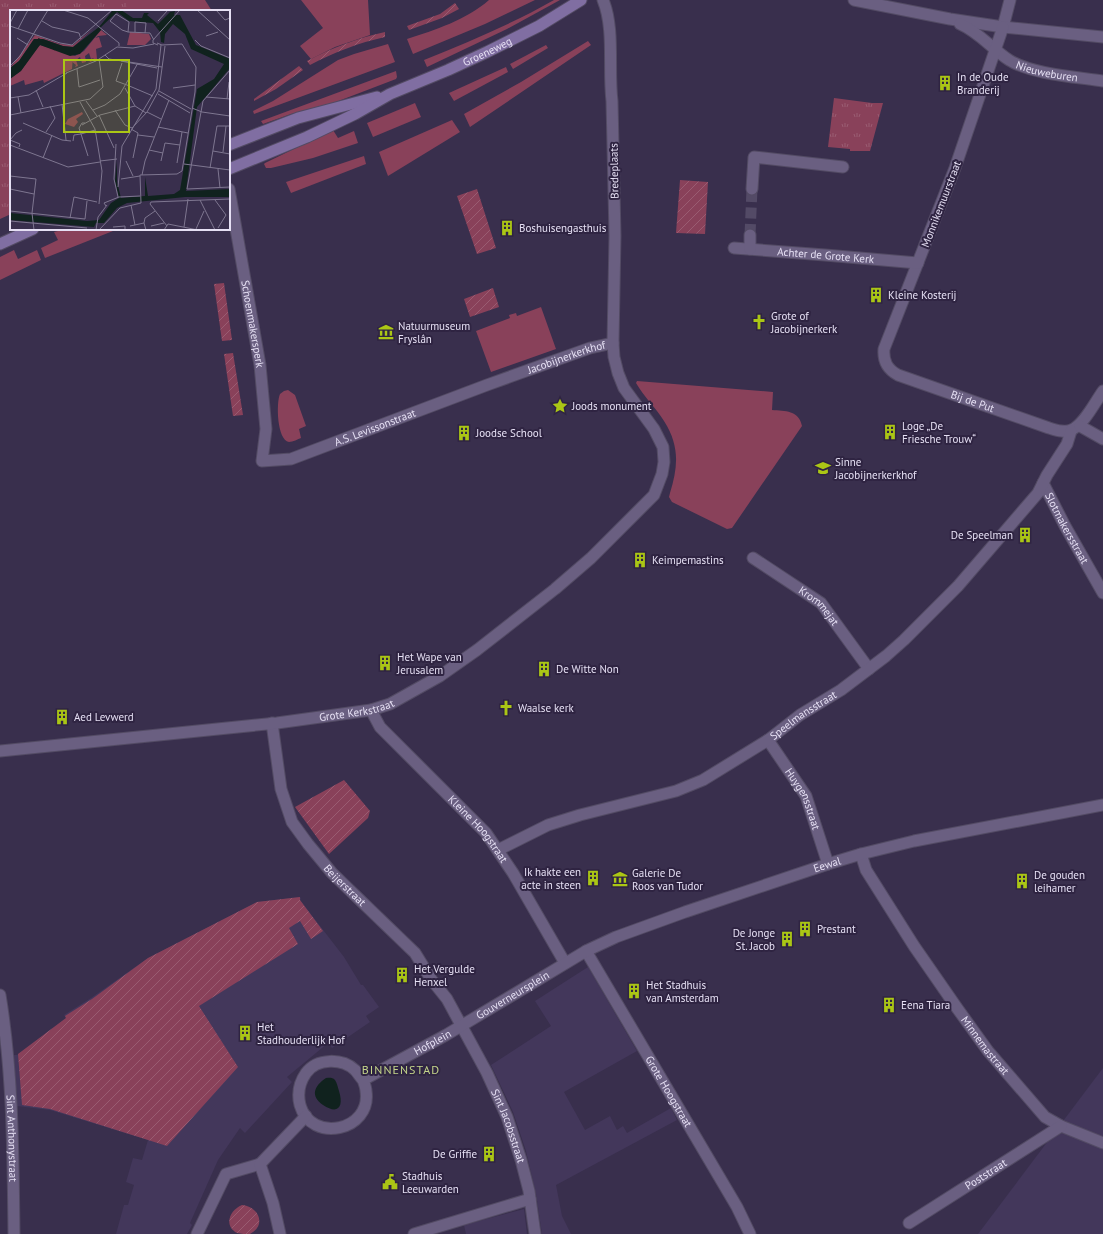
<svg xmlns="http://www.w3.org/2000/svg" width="1103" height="1234" viewBox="0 0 1103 1234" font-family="'PT Sans',sans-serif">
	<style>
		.built { fill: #43375b }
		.grass { fill: #89415a }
		.park { fill: url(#park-tufts) }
		.garden { fill: url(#garden-furrows) }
		.water { fill: #10221e }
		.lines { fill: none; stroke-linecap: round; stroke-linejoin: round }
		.minor-tunnel { stroke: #534a66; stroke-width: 11; stroke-dasharray: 11 5.5; stroke-linecap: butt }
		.pedestrian-casing { stroke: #534b64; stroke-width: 13 }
		.minor-casing { stroke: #534b64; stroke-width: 13 }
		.secondary-casing { stroke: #534b64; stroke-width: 13 }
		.pedestrian { stroke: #6a5f81; stroke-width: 11 }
		.minor { stroke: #6a5f81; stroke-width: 11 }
		.secondary { stroke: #806ea2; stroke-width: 11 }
		.labels { text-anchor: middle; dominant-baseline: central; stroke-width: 4; stroke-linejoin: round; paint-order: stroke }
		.street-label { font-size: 11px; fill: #e6e0f4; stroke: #2f2442 }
		.poi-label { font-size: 11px; fill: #e6e0f4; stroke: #2f2442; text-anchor: start }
		.neighbourhood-label { font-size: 12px; letter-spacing: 1px; fill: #c4d58a; stroke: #2f2442 }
		.inset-river { fill: none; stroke: #10221e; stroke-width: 2 }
		.inset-road { fill: none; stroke: #7e7690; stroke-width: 1 }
		.view { fill: #abc615; fill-opacity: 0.15; stroke: #abc615; stroke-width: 2 }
		.inset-edge { fill: none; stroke: #e6e0f4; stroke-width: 2 }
	</style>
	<defs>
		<pattern id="park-tufts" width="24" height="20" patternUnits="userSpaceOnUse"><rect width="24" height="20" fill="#89415a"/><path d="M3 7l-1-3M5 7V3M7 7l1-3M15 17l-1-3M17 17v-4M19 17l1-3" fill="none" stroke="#9a5c72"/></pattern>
		<pattern id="garden-furrows" width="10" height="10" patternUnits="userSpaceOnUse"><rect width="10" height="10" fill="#89415a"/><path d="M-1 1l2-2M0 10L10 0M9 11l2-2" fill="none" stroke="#9a5c72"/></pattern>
	</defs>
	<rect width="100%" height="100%" fill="#392f4d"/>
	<g class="built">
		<polygon points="300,897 301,899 300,900 344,957 361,985 363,985 379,1007 366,1016 370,1022 332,1048 328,1043 287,1077 292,1082 245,1133 240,1128 218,1160 190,1223 192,1225 187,1234 116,1234 124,1205 128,1205 134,1185 126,1182 133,1158 142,1160 148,1140 50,1110 17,1106 14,1055 17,1055 66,1018 64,1015 91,998 148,958 257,902"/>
		<polygon points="588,967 637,1051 564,1092 585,1130 610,1116 617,1130 623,1126 627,1133 671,1108 677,1120 556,1185 562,1216 571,1234 542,1234 536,1194 526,1151 513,1112 491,1065 551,1026 535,1001"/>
		<polygon points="1103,1068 1103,1234 978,1234"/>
		<polygon points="524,1209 527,1234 466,1234 464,1225"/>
	</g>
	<g class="grass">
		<polygon points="116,0 205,0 212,11 110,11"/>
		<polygon points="301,0 368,0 370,35 335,47 311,59 300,46 323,28"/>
		<path d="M489,0H535L485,24L413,54L407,39C435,30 466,20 489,0Z"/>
		<path d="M554,0H560L507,29L427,67L424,60C468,42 512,24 554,0Z"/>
		<polygon points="588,41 591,45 470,127 464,114 521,82"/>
		<polygon points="388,44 395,62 254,114 253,111 273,101 338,60 354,54"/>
		<polygon points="546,45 548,48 513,69 510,64"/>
		<polygon points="506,67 508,72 454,101 449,93"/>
		<polygon points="396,71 397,77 396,79 328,105 291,114 263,124 261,121"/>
		<polygon points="415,103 421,117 373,137 367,123"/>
		<polygon points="452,120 460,132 388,176 379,152"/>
		<polygon points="333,130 338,138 354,131 358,143 313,158 271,168 266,168 264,164 265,163"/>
		<polygon points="364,156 366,164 291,193 286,182"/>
		<polygon points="66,229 118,229 45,258 41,248 58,240 54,232"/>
		<polygon points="14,250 18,259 37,250 41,260 0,280 0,257"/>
		<polygon points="541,307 556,349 491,372 476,331 510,318 509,315 516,313 517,316"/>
		<path d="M637,381L773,392L772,410C785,411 799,410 802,426L732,528L727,529L672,502L669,497L670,493C678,467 680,446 664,421C656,408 644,397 636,383Z"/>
		<path d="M288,390L295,395L306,426L299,429L301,438C298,439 293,442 289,442C277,440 276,403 280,394L284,391Z"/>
	</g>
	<g class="park">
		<polygon points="0,0 127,0 126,11 11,11 11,214 0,219"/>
		<polygon points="834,98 872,103 883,103 870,151 850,151 850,149 828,147"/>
	</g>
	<g class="garden">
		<polygon points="455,3 459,9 442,18 409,30 407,26 440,14"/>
		<path d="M385,32V37C358,43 335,52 310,65L307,61C332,48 357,38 385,32Z"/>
		<polygon points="299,66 303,70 276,89 254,101 254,99"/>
		<polygon points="680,180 708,182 705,234 676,233"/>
		<polygon points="477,189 496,248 477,254 457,196"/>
		<polygon points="224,283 232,340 222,341 214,284"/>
		<polygon points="493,288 499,307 470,317 464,299"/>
		<polygon points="233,353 243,415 233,416 224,354"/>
		<polygon points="344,780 370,811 368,818 329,854 295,807"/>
		<polygon points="300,897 300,900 323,931 311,939 300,921 289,928 298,944 199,1006 238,1067 167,1146 50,1109 22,1105 18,1054 66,1018 65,1016 92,999 148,958 257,902"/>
		<path d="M242,1205C257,1206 268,1224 250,1234C246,1234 241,1234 237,1233C223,1225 230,1210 242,1205Z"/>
	</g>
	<path class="water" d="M326,1078C329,1078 332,1077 335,1080C337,1083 338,1088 339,1091C344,1107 338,1115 323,1105C310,1096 314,1086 326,1078Z"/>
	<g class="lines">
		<polyline class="minor-tunnel" points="750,235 752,189"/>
		<defs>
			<polyline id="pedestrian" points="1003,27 1010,0"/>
			<g id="minor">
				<polyline points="854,0 950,19 1003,27 1103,37"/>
				<path id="s1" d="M960,24C979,32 992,49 1009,60C1031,74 1077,77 1103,81"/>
				<path id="s2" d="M1003,27L955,168L884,349C883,361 887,369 898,375L1049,428C1056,430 1064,433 1071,430C1084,425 1095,402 1103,391"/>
				<path id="s3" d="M229,189L260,365L266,429L262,461L291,459L487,385L590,348L613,343"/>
				<polyline points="752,189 754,157 843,167"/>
				<path id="s4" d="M734,248L825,255L918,263"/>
				<polyline points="750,249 750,235"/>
				<polyline points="1080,426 1103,439"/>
				<path id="s5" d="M1043,483L1065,526L1103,593"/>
				<path id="s6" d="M753,558L821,603L869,669"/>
				<path id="s7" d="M371,710L380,727L486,833L513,873L565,963"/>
				<path id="s8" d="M272,723L281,789L292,822L308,844L332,873L415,953L431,979L447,999L487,1073L507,1117L521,1160L529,1191L535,1234"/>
				<path id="s9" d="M768,740L806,796L828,864"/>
				<path id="s10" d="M0,751L277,723L371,710L390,704L440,676L477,650L555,589L591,558L654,495L662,474L664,462L663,447L654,429L624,388L618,373L614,357L613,343L615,236L612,101C608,69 615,29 603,0"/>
				<path id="s11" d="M498,850L548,825L580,815L676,791L703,780L768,740L800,715L841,690L886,656L904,640L958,586L1038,493L1047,475L1067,444L1071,431"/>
				<path id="s12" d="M861,854L866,870L914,946L957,1008L988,1051L1045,1117L1061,1126L1103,1143"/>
				<path id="s13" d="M586,951L737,1207L750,1234"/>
				<path id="s14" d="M0,995C13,1074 13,1154 14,1234"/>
				<path id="s15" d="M363,1080C360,1077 358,1073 355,1070C342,1058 317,1058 306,1073C299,1083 297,1093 300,1105C311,1144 372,1131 366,1091C366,1087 364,1083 363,1080L446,1035L586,951L616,937L685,912L828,864L861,854L914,841L1103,805"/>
				<path id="s16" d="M909,1223L1061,1126"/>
				<polyline points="197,1234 226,1174 260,1164"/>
				<polyline points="280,1234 273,1203 260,1164 306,1116"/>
				<polyline points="414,1234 530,1199"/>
			</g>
			<g id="secondary">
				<polyline points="229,145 298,118 377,97"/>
				<path id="s17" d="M229,169L307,137L355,114L390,94L448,70L487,52L539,26L581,0"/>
				<polyline points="0,244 33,229"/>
			</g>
		</defs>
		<use href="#pedestrian" class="pedestrian-casing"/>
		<use href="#minor" class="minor-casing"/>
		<use href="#secondary" class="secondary-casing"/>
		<use href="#pedestrian" class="pedestrian"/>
		<use href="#minor" class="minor"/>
		<use href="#secondary" class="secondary"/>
	</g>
	<defs>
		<symbol id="building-bare" viewBox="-9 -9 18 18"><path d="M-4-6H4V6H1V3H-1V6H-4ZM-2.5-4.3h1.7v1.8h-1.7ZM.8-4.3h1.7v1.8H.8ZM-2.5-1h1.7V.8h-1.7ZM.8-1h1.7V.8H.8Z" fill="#abc615" stroke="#2f2442" stroke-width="2.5" paint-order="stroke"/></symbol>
		<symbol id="church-bare" viewBox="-9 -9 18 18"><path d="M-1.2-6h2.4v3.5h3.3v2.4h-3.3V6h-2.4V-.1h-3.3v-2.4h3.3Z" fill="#abc615" stroke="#2f2442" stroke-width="2.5" paint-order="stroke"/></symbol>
		<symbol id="museum-bare" viewBox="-9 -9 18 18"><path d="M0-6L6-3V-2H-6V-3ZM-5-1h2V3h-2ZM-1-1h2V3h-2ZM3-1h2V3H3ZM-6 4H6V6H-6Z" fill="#abc615" stroke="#2f2442" stroke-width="2.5" paint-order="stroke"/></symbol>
		<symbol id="sight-bare" viewBox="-9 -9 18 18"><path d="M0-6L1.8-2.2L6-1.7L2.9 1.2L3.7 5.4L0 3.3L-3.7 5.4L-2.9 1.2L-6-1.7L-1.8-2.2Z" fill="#abc615" stroke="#2f2442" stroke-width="2.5" paint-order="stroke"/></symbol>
		<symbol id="school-bare" viewBox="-9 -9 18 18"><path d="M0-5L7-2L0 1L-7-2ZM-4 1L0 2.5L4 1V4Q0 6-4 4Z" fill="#abc615" stroke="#2f2442" stroke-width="2.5" paint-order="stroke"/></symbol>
		<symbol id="civic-bare" viewBox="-9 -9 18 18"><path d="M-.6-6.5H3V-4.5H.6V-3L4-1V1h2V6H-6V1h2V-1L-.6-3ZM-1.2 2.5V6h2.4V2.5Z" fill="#abc615" stroke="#2f2442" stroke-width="2.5" paint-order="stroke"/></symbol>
	</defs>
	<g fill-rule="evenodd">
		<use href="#building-bare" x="934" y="72" width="22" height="22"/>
		<use href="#building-bare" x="496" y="217" width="22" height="22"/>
		<use href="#building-bare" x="865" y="284" width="22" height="22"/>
		<use href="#church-bare" x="748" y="311" width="22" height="22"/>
		<use href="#museum-bare" x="375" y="321" width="22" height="22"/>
		<use href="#sight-bare" x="549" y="395" width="22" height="22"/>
		<use href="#building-bare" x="879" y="421" width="22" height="22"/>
		<use href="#building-bare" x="453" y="422" width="22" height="22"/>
		<use href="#school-bare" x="812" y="457" width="22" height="22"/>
		<use href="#building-bare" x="1014" y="524" width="22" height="22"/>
		<use href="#building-bare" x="629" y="549" width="22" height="22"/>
		<use href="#building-bare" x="374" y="652" width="22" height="22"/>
		<use href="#building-bare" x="533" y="658" width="22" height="22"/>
		<use href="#church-bare" x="495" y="697" width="22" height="22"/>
		<use href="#building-bare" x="51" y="706" width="22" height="22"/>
		<use href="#building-bare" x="582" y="867" width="22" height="22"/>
		<use href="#museum-bare" x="609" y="868" width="22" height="22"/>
		<use href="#building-bare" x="1011" y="870" width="22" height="22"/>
		<use href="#building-bare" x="794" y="918" width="22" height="22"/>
		<use href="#building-bare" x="776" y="928" width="22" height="22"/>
		<use href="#building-bare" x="391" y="964" width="22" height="22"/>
		<use href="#building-bare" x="623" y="980" width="22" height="22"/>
		<use href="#building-bare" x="878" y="994" width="22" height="22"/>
		<use href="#building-bare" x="234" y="1022" width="22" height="22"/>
		<use href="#building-bare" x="478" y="1143" width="22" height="22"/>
		<use href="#civic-bare" x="379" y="1171" width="22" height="22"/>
	</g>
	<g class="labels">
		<g class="street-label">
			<text stroke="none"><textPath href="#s17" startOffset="284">Groeneweg</textPath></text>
			<text stroke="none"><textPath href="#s1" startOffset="101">Nieuweburen</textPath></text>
			<text transform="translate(614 171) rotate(-91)">Bredeplaats</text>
			<text transform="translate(941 204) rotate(-69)">Monnikemuurstraat</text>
			<text stroke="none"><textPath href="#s4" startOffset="92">Achter de Grote Kerk</textPath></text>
			<text stroke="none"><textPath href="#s3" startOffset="137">Schoenmakersperk</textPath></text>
			<text stroke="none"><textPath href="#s3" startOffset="598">Jacobijnerkerkhof</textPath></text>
			<text stroke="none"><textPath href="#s2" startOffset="454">Bij de Put</textPath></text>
			<text stroke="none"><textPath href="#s3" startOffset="394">A.S. Levissonstraat</textPath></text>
			<text stroke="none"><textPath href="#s5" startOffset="51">Slotmakersstraat</textPath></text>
			<text stroke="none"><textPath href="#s6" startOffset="82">Krommejat</textPath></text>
			<text stroke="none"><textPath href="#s10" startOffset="359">Grote Kerkstraat</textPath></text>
			<text stroke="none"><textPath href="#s11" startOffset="337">Speelmansstraat</textPath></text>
			<text stroke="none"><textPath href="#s9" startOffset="69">Huygensstraat</textPath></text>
			<text stroke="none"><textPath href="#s7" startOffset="161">Kleine Hoogstraat</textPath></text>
			<text stroke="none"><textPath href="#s15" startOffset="727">Eewal</textPath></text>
			<text stroke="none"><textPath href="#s8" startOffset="184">Beijerstraat</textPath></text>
			<text stroke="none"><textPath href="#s15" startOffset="385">Gouverneursplein</textPath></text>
			<text stroke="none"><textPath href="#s15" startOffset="292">Hofplein</textPath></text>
			<text stroke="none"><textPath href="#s12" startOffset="229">Minnemastraat</textPath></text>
			<text stroke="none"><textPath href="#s13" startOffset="163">Grote Hoogstraat</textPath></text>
			<text stroke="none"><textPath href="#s8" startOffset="479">Sint Jacobsstraat</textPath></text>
			<text stroke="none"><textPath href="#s14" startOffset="144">Sint Anthonystraat</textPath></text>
			<text stroke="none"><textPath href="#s16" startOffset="91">Poststraat</textPath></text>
		</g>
		<g class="poi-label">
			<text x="957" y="77">In de Oude<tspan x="957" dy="13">Branderij</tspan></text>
			<text x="519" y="228">Boshuisengasthuis</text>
			<text x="888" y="295">Kleine Kosterij</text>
			<text x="771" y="316">Grote of<tspan x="771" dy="13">Jacobijnerkerk</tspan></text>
			<text x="398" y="326">Natuurmuseum<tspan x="398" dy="13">Fryslân</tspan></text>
			<text x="572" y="406">Joods monument</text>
			<text x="902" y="426">Loge „De<tspan x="902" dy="13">Friesche Trouw“</tspan></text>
			<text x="476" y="433">Joodse School</text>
			<text x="835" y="462">Sinne<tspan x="835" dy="13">Jacobijnerkerkhof</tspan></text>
			<text x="1013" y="535" text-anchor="end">De Speelman</text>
			<text x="652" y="560">Keimpemastins</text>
			<text x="397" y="657">Het Wape van<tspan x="397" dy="13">Jerusalem</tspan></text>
			<text x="556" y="669">De Witte Non</text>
			<text x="518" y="708">Waalse kerk</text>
			<text x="74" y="717">Aed Levwerd</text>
			<text x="581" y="872" text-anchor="end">Ik hakte een<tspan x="581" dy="13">acte in steen</tspan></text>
			<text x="632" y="873">Galerie De<tspan x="632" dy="13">Roos van Tudor</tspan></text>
			<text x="1034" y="875">De gouden<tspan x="1034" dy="13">leihamer</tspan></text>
			<text x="817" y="929">Prestant</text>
			<text x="775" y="933" text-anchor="end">De Jonge<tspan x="775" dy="13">St. Jacob</tspan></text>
			<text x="414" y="969">Het Vergulde<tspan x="414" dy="13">Henxel</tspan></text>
			<text x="646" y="985">Het Stadhuis<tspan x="646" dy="13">van Amsterdam</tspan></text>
			<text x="901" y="1005">Eena Tiara</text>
			<text x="257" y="1027">Het<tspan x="257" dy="13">Stadhouderlijk Hof</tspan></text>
			<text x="477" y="1154" text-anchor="end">De Griffie</text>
			<text x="402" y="1176">Stadhuis<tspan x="402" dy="13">Leeuwarden</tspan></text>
		</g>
		<g class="neighbourhood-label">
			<text x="401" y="1069">BINNENSTAD</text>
		</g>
	</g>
	<g transform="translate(10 10)">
		<rect width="220" height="220" fill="#392f4d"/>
		<path d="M84,18L63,37L53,36L33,29H24L9,51L0,58L25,25L50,34L63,35ZM91,20L97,25L88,26L85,28L89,27L92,37L86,39L87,49L78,53L84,48L81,49L79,43L75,46L76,52L72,53L70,47L66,50L68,56L65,57L66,55L61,51L0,69L11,61L30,35L65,46L74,41Z" fill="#89415a"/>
		<path d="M120,22L139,24L141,29L135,35H117ZM28,36L63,46L62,59L34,73L33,70L15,75L14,70L0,76V69L11,61Z" fill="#89415a"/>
		<path d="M72,102L73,104L66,109L68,112L64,117L55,114L58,109Z" fill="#89415a"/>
		<path d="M103,0H111L123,8H132L134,3H139L137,5L148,14L160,2L165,1L164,5H170L186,35L220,49V58L187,97L176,181L220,179V187H175L117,193L107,198L94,213H86L84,217L0,210V203L77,211L89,210L101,193L109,188L105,171L107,150V172L111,188L135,186V167L138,186L164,184L170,180L187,79L204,69L214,54L181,39L175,24L163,14L155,24L154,33L151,32L150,22L143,13L119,11L107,2L90,18L91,20L70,44L60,46L30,35L11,61L0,69V58L9,51L24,29H33L53,36L63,37L89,17Z" fill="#10221e"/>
		<path class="inset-river" d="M28,29L44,36L45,40"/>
		<path class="inset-road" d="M53,0L78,8M187,0L220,30M206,0L215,10L220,8M78,8L109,33V36M32,11L42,17L69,23L71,29M148,11L158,0M0,13L7,0M0,16L50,33L62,35L102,0M8,19L18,0M118,22L119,12L106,4L100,11L112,20L118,22L140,23L144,30M125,22V12L136,13L135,23M196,26L208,22M7,28L18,35M185,30L191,36L220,48M148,35L143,33V30L170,0M95,45L99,49L152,57M111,51L147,58M112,53L106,71L117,75M0,56L10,46L38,0M67,59L69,77L90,70M220,60L193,91L177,179L220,177M56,63L86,51L107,37L123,38L144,34M117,75L143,86M115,78L125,96L136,103M163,78L185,75M26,80L33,97M149,81L181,99M148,84L180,103M8,87L11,103M196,87L220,89M0,88L19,85L57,63M217,89L219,72M76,91L87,106M70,92L85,119L92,161L89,194M52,94L56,130M182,98L192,102L220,106M83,100L95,95L110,84L128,53M105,100L115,115L122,118M137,102L151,109M0,105L80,89L93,77L89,49M89,105L104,138M13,113L52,130L61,131M72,115L90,105L125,96M148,117L178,123M122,118L137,102L149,80L155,36M121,119L128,123L123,148M36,122L45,108L40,96M71,124L78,146M71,124L85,120M128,125L144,127M0,130L6,123L12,120M0,130L10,134L9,137M63,131L64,125L71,124L69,118L72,113H75M106,134L104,169L108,187M0,135L58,157L90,152M139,140L153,143M203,141L220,144M213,142L216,116M33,148L42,125M90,151L107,149M116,151L123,166M151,151L155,133L170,135M167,153L172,122M174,154L220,160M200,158L207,116H220M208,159L210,178M132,165L135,151L159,90M0,166L26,169L22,203L24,220M111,169L130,166M108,177L112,136L146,79L151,35M0,179L24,184M190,190L205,220M205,190L216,205L208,218M121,195L125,215M96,196L94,193L109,187L130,186M0,201L75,209L77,191M60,208L64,187L87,192M0,211L77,218M134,213L135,208L145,201M120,216L134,213L136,220M141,216L154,213M157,216L140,194L141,192L220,189M103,217L115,216V220M174,217L178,189M186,219L194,201M86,220L88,207L97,195M89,220L110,198L131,193L130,165L167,164L172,161L185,82L186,57L172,34L152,35L147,33M154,220L158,214L188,220"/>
		<path class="view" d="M54,50H119V122H54Z"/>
		<rect width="220" height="220" class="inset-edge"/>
	</g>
</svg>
